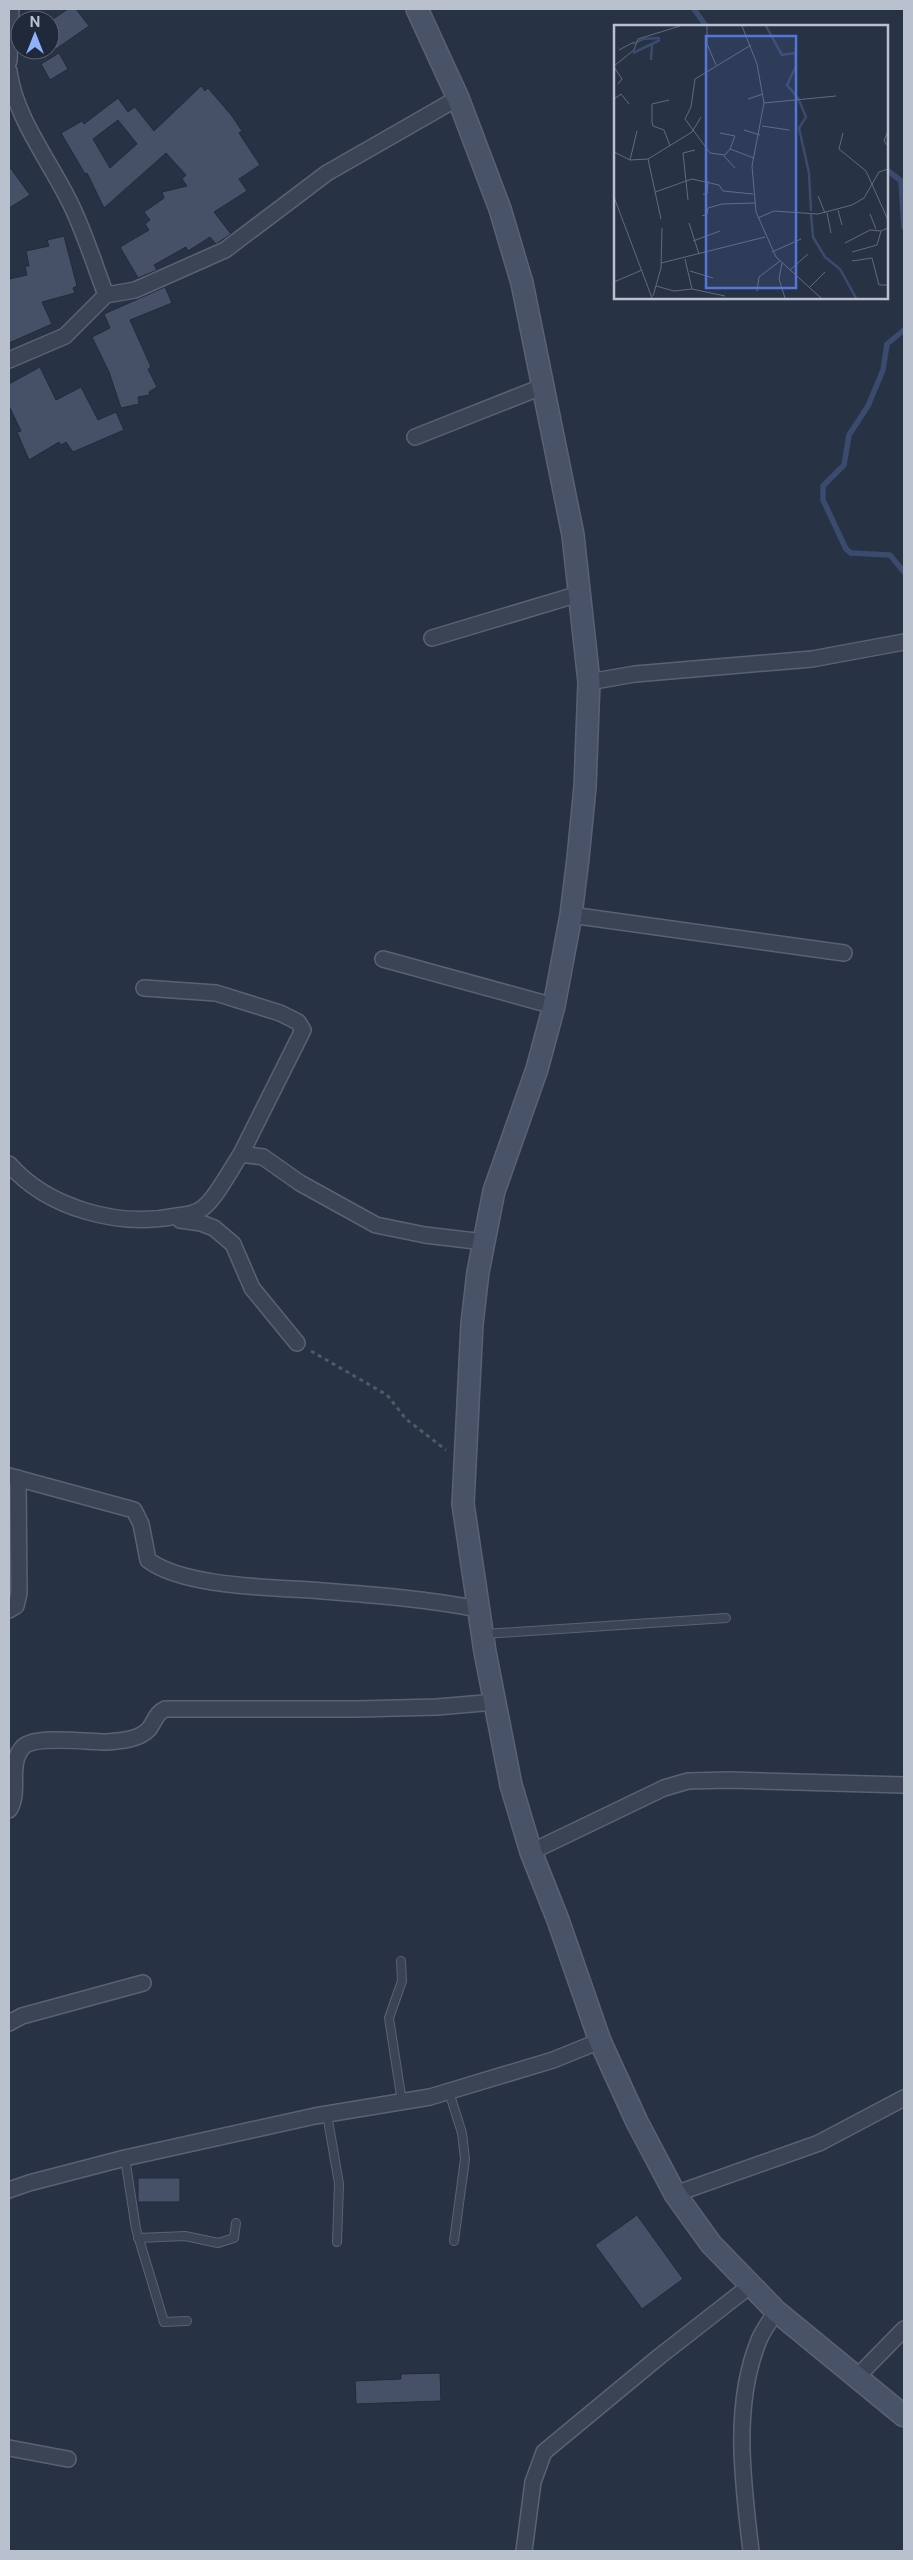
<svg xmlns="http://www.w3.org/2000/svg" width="913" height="2560" viewBox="0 0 913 2560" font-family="'Public Sans',sans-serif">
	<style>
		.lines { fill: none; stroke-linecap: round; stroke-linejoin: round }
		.stream { stroke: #3a4b6d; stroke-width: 5.5 }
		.building { fill: #465167; stroke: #222b3c; fill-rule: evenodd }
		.lane-casing { stroke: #5a6272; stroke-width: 10 }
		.street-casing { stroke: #5a6272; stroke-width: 18 }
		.secondary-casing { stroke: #5a6272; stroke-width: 24 }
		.path { stroke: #475e62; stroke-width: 3; stroke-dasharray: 4 4; stroke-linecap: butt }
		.lane { stroke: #3b4455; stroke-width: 8 }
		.street { stroke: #3b4455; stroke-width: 15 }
		.secondary { stroke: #495368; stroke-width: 21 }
		.inset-river { fill: none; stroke: #3a4b6d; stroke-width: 2.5 }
		.inset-road { fill: none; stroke: #616b7c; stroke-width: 1 }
		.view { fill: #5476d4; fill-opacity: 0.15; stroke: #5476d4; stroke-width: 2.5 }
		.inset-edge { fill: none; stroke: #b9c0ce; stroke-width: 2.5 }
	</style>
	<rect width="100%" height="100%" fill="#273245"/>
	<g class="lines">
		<g class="stream">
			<polyline points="694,9 706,26"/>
			<polyline points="887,170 901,181 904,227"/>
			<polyline points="904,330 887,344 883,370 868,406 849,435 844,465 823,486 823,500 846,549 851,553 890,555 904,572"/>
		</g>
	</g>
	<g class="building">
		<polygon points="68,9 76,9 89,26 56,49 50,40 50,21"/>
		<polygon points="59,53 68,69 50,80 41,64"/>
		<path d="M201,86L205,91L208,88L232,116L242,131L239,133L260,165L239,179L247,191L214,212L231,234L216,244L210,237L188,251L186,247L154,265L157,270L138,278L120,247L149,230L145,224L150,220L144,212L164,198L162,192L187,186L182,179L186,175L166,153L104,208L87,173L85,174L61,133L82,121L84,124L118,98L128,112L135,107L154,131ZM118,120L137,144L110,168L93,139Z"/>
		<polygon points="9,166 30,195 9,208"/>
		<polygon points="64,236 77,286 73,288 75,293 42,302 52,324 9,343 9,279 27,275 25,266 29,266 26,251 49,246 47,240"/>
		<polygon points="165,287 172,303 130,320 151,367 148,369 157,387 149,392 150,395 138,397 139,404 121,408 109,372 92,337 110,328 104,314"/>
		<polygon points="40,367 56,400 81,387 98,420 116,412 124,430 73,452 66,442 61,445 59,442 29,460 17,432 21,431 9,406 9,384"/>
		<rect x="138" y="2178" width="42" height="24"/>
		<polygon points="637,2215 683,2279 642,2309 595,2245"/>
		<polygon points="440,2373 441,2401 356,2404 355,2381 401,2379 401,2374"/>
	</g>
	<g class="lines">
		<defs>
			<g id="lane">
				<polyline points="484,1634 726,1618"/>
				<polyline points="401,1961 402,1981 389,2018 402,2102"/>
				<polyline points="449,2092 462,2133 465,2159 454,2241"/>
				<polyline points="327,2114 339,2184 337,2242"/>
				<polyline points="125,2158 136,2229 164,2322 187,2321"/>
				<polyline points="138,2238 185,2236 218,2243 234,2238 236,2223"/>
			</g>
			<g id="street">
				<polyline points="9,61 11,9"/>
				<path d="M9,71C15,119 53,165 73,209C86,237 95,266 106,295"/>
				<polyline points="9,360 65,336 106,295 135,290 225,250 327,173 458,98"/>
				<polyline points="415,437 544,386"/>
				<polyline points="432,638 579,594"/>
				<polyline points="589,682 635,674 812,659 904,642"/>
				<polyline points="571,915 844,953"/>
				<polyline points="383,959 554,1006"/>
				<polyline points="144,988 216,993 280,1013 298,1022 303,1030 241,1154"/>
				<path d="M9,1164C47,1208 119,1228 176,1216C186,1215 196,1214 204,1207C216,1198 232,1167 241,1154L263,1157L300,1183L376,1225L425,1235L484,1242"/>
				<polyline points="180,1220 201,1223 214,1228 233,1244 252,1288 297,1343"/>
				<path d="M9,1476L134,1510L141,1524L148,1560C185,1588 276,1587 323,1591C375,1595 427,1599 478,1609"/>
				<polyline points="9,1610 16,1606 19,1593 18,1478"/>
				<path d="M9,1810C21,1793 7,1764 23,1747C35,1735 87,1742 106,1742C120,1741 139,1740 149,1729C155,1721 156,1713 165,1709H357L437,1707L495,1702"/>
				<polyline points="531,1852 664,1788 688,1781 729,1780 904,1785"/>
				<polyline points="9,2023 22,2016 143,1983"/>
				<polyline points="9,2190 29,2183 125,2158 315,2116 430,2097 553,2060 600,2041"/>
				<polyline points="675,2194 819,2143 904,2098"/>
				<polyline points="857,2377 904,2329"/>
				<polyline points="9,2448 68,2459"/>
				<polyline points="524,2551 533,2482 544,2452 660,2356 751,2285"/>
				<path d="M751,2551C743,2483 732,2406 759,2340C763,2330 771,2320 776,2311"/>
			</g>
			<polyline id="secondary" points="417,9 458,98 500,209 522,283 573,535 589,682 585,787 578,858 571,915 554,1006 537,1069 494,1191 478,1272 472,1324 463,1504 485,1652 511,1785 531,1852 558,1920 600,2041 637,2122 675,2194 711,2244 776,2311 904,2416"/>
		</defs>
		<use href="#lane" class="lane-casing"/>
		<use href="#street" class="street-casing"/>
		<use href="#secondary" class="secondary-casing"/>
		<polyline class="path" points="311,1351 387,1395 406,1419 446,1450"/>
		<use href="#lane" class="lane"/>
		<use href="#street" class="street"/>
		<use href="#secondary" class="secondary"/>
	</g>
	<g transform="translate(614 25)">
		<rect width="274" height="274" fill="#273245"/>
		<path class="inset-river" d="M152,1L168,30L181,28L182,41L173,60L184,73L192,92L185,103L195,148L197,186M19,19L29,14L46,13M19,28L46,15M37,35L38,20M197,189L199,212L211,232L226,244L242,273"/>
		<path class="inset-road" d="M93,1V19L102,40M128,1L143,39L150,78L138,141L142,187L162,232L207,273M137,20L81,54L77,82L71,94L96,128L111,130L116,124L140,133M5,25L20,17M0,41L20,25L24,14L66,1M0,42L8,54L4,59M0,74L7,69L15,79M134,74L149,69M55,75L38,79V97L39,101L50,105L56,121M150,78L222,71M148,101L175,105M130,105L146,110M274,106L270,116L274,121M106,108L121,111L116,124M229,108L225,124L252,146L274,195M0,127L16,135L34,134M110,131L121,143M16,135L23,106M41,167L78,154L105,160L109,166L139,169M89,169H93L94,156M204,171L211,188M0,172L38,273M74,175L69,128L81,125M224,185L228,200M213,188L217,208M256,189L262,204M88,191L93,189L94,183L108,179L141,178M144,193L160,186L204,189L238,180L250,173L265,147L274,144M47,194L34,134L78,107L87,92M75,198L85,229M79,216L106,206M231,218L256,205L267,206M158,227L187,214M238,227L263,220L267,206L274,203M71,234L78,264L111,271M238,236L258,233L265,260H274M47,238L151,212M168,238L165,254L171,273M176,245L194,229M76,246L99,253M0,257L28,245M42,261L60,266L78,264M196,262L211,247M143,266L145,252L166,236M39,271L47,243L48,203"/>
		<path class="view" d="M92,11H182V263H92Z"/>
		<rect width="274" height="274" class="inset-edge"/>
	</g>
	<rect width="913" height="2560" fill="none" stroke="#b9c0ce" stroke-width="20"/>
	<g transform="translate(35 35)"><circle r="24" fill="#20293a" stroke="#5d6575"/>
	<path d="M0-4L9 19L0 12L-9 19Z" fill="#90b2fc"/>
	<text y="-8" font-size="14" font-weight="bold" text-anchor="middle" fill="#b9c0ce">N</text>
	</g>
</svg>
